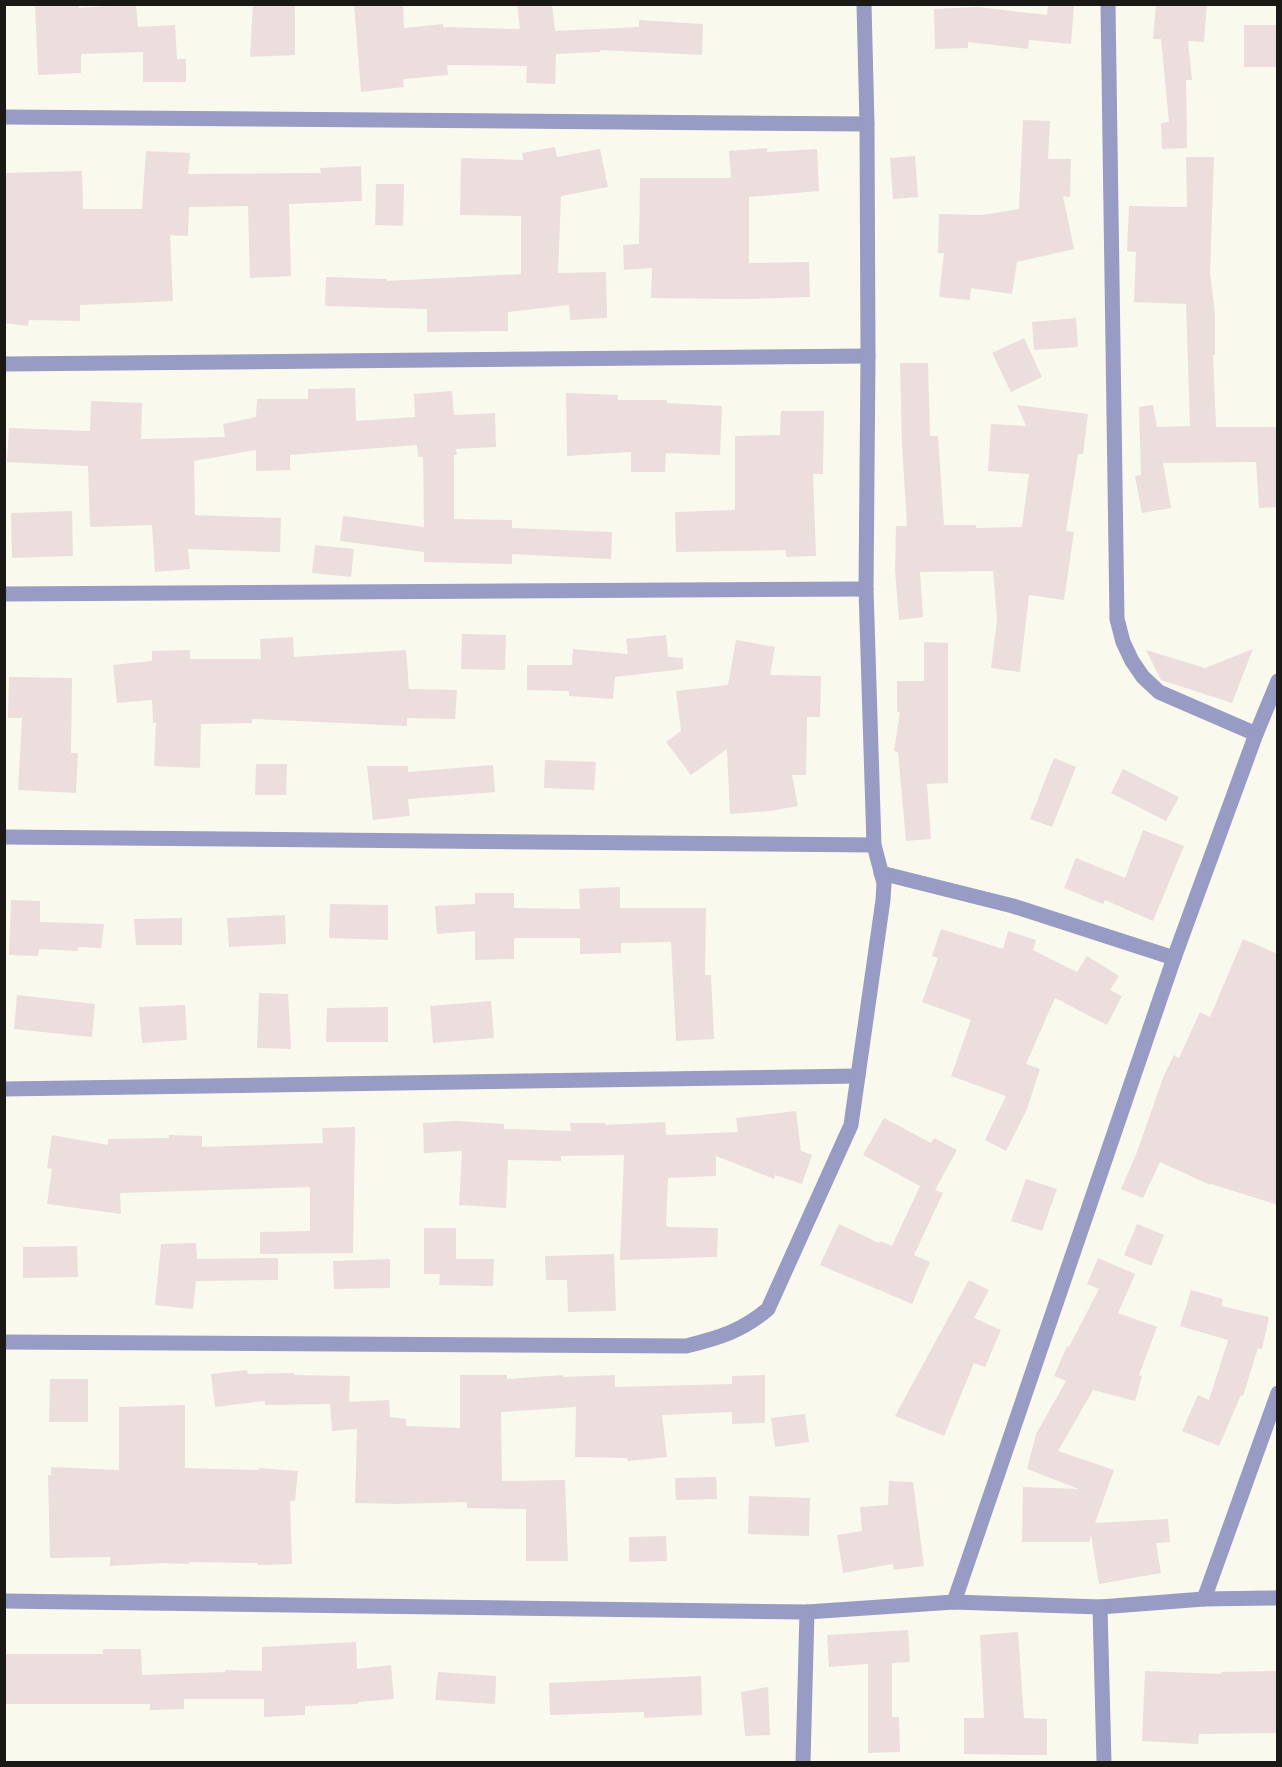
<svg xmlns="http://www.w3.org/2000/svg" width="1282" height="1767" viewBox="0 0 1282 1767" font-family="'PT Sans Narrow',sans-serif">
	<style>
		.building { fill: #ebdedd }
		.lines { fill: none; stroke-linecap: round; stroke-linejoin: round }
		.street { stroke: #989bc3; stroke-width: 15 }
	</style>
	<rect width="100%" height="100%" fill="#faf9ee"/>
	<g class="building">
		<polygon points="35,4 79,4 79,8 136,4 138,27 175,25 177,59 186,59 186,82 143,82 143,52 81,54 81,73 38,75"/>
		<polygon points="253,4 295,4 295,55 250,57"/>
		<polygon points="354,4 403,4 404,28 443,24 443,27 520,29 517,4 552,4 555,31 639,27 639,20 703,24 702,55 600,50 600,52 556,54 555,84 526,83 527,66 447,65 448,75 403,79 404,87 361,92"/>
		<polygon points="1048,4 1074,6 1071,44 1029,40 1028,49 968,42 968,48 935,49 934,9 977,7 1047,15"/>
		<polygon points="1156,4 1207,4 1204,42 1188,41 1192,80 1186,80 1187,148 1162,149 1161,123 1169,122 1161,39 1153,39"/>
		<rect x="1244" y="25" width="34" height="42"/>
		<polygon points="1023,120 1050,121 1048,159 1071,159 1070,197 1063,196 1074,249 1017,262 1012,294 971,288 970,300 939,297 944,253 938,253 939,214 982,215 1019,209"/>
		<polygon points="555,147 557,157 600,149 608,187 561,196 558,273 606,272 607,318 570,320 569,305 508,312 508,331 427,332 427,309 325,306 326,277 387,279 387,281 521,274 521,216 460,215 461,158 523,160 522,153"/>
		<polygon points="767,148 767,152 817,149 819,191 749,197 749,263 809,262 810,297 744,299 651,298 652,268 624,270 623,245 639,244 640,178 731,178 729,151"/>
		<polygon points="146,151 190,153 188,174 321,173 320,168 361,166 362,201 289,204 291,276 250,278 248,206 189,207 188,236 170,235 173,301 80,305 80,321 29,320 28,326 4,323 4,173 82,171 83,209 142,209"/>
		<polygon points="915,156 918,197 893,199 890,158"/>
		<polygon points="1186,157 1214,157 1210,272 1215,313 1215,355 1213,355 1216,427 1278,427 1278,507 1259,508 1256,462 1163,463 1171,508 1142,513 1135,476 1141,475 1139,407 1153,405 1157,427 1190,426 1186,304 1134,302 1136,252 1127,251 1129,206 1187,207"/>
		<polygon points="376,184 404,184 403,226 375,225"/>
		<polygon points="1076,318 1078,347 1034,350 1032,322"/>
		<polygon points="1024,338 1042,377 1011,392 992,353"/>
		<polygon points="900,363 928,363 930,436 938,436 944,525 976,525 976,528 1022,527 1029,474 988,471 991,424 1026,426 1017,405 1088,414 1083,454 1078,454 1066,531 1074,532 1064,600 1029,595 1020,672 991,668 997,620 993,571 920,572 923,617 899,620 895,570 896,526 907,526 902,444"/>
		<polygon points="355,388 356,421 415,417 414,394 452,391 454,415 495,413 496,447 456,449 457,455 454,455 454,519 512,520 512,528 612,532 611,559 512,554 512,564 424,562 424,552 340,541 343,516 424,527 423,457 418,457 417,445 290,455 290,470 256,471 256,450 194,461 195,515 281,518 280,552 188,549 190,569 155,572 152,525 90,527 88,466 7,462 9,428 90,431 91,401 142,403 141,439 225,437 223,424 256,417 257,399 308,399 308,389"/>
		<polygon points="566,393 618,395 618,400 667,400 667,403 722,406 720,455 666,453 665,472 631,472 631,452 567,456"/>
		<polygon points="781,411 824,411 823,474 813,474 816,556 786,557 786,550 676,552 675,512 735,510 735,436 780,435"/>
		<polygon points="72,511 73,556 12,558 11,513"/>
		<polygon points="315,545 354,549 351,577 312,573"/>
		<polygon points="462,634 506,635 505,670 461,669"/>
		<polygon points="666,635 668,657 683,658 683,669 615,677 613,699 569,696 569,691 527,690 527,665 572,665 573,649 628,654 626,639"/>
		<polygon points="293,637 294,657 406,650 409,689 457,690 455,719 407,718 407,726 252,719 252,723 201,724 200,768 154,766 156,723 153,723 152,700 117,703 113,665 152,661 152,651 190,650 190,659 261,659 260,639"/>
		<polygon points="736,640 775,647 770,675 821,676 820,717 807,717 806,775 792,775 798,806 770,811 730,814 727,749 691,775 666,742 681,731 676,691 728,685"/>
		<polygon points="924,642 948,643 948,783 927,784 931,839 906,841 898,752 894,751 900,712 897,712 897,681 924,681"/>
		<polygon points="1253,649 1232,703 1161,680 1146,650 1205,668"/>
		<polygon points="9,677 72,678 71,753 78,753 76,793 18,790 22,718 8,718"/>
		<polygon points="1054,758 1076,767 1052,827 1030,819"/>
		<polygon points="545,760 596,762 594,790 544,788"/>
		<polygon points="256,764 287,764 286,795 255,795"/>
		<polygon points="493,765 495,792 408,799 410,816 373,820 367,766 408,766 408,772"/>
		<polygon points="1123,769 1179,797 1166,821 1111,793"/>
		<polygon points="1143,830 1184,846 1153,921 1105,900 1103,904 1064,888 1076,858 1125,878"/>
		<polygon points="620,887 620,908 706,908 705,975 711,975 714,1039 676,1041 671,942 621,943 621,953 580,954 580,938 514,938 514,959 475,960 475,931 437,934 435,906 475,904 475,893 514,893 514,908 580,909 579,889"/>
		<polygon points="11,900 40,901 40,922 104,924 101,948 78,947 78,951 39,949 38,956 9,955"/>
		<polygon points="330,904 388,905 388,940 329,938"/>
		<polygon points="285,915 286,944 229,947 227,918"/>
		<polygon points="182,918 182,945 136,945 134,919"/>
		<polygon points="941,929 1003,949 1008,931 1036,940 1033,950 1077,972 1087,956 1119,976 1110,990 1122,996 1107,1025 1055,998 1026,1064 1040,1069 1027,1109 1006,1151 985,1140 1006,1096 951,1076 971,1020 922,1002 938,958 932,956"/>
		<polygon points="1243,939 1278,954 1278,1205 1211,1184 1210,1185 1160,1162 1143,1198 1121,1189 1137,1152 1164,1075 1174,1055 1179,1058 1200,1012 1210,1017"/>
		<polygon points="259,993 288,994 291,1049 257,1048"/>
		<polygon points="17,995 95,1004 92,1037 14,1029"/>
		<polygon points="491,1001 494,1038 433,1043 430,1006"/>
		<polygon points="185,1005 187,1040 142,1043 139,1007"/>
		<polygon points="388,1007 388,1042 326,1042 327,1008"/>
		<polygon points="796,1111 801,1151 812,1155 802,1184 775,1175 774,1179 716,1156 716,1176 668,1178 666,1225 668,1227 718,1228 717,1257 620,1260 624,1155 561,1156 561,1161 508,1160 506,1208 459,1205 462,1151 424,1153 423,1123 457,1121 504,1124 504,1129 571,1131 570,1123 605,1123 605,1125 665,1122 666,1135 738,1132 736,1118"/>
		<polygon points="884,1118 931,1143 934,1138 957,1150 935,1190 943,1193 914,1255 930,1262 912,1304 820,1265 839,1224 879,1243 880,1241 892,1246 920,1186 863,1155"/>
		<polygon points="355,1127 353,1253 260,1254 260,1232 310,1231 310,1187 120,1193 121,1214 47,1204 52,1169 47,1168 52,1135 108,1145 108,1139 169,1138 169,1135 202,1136 202,1147 323,1143 322,1128"/>
		<polygon points="1026,1179 1057,1189 1042,1231 1011,1221"/>
		<polygon points="1137,1224 1164,1235 1151,1266 1124,1255"/>
		<polygon points="424,1228 456,1228 456,1259 494,1259 493,1286 439,1285 440,1274 424,1274"/>
		<polygon points="196,1243 197,1259 278,1258 278,1280 196,1281 193,1309 155,1305 161,1244"/>
		<polygon points="77,1246 78,1277 23,1278 23,1247"/>
		<polygon points="614,1254 616,1311 568,1312 567,1280 546,1280 545,1256"/>
		<polygon points="1098,1258 1135,1274 1118,1313 1157,1327 1139,1375 1142,1376 1135,1401 1093,1390 1058,1451 1114,1470 1095,1523 1168,1519 1170,1542 1156,1543 1161,1573 1099,1584 1091,1535 1089,1542 1022,1542 1023,1487 1079,1489 1027,1469 1036,1434 1066,1381 1054,1376 1067,1346 1069,1347 1099,1289 1087,1284"/>
		<polygon points="390,1259 390,1288 334,1289 333,1261"/>
		<polygon points="969,1280 989,1290 974,1318 1001,1330 985,1367 974,1363 944,1436 895,1416"/>
		<polygon points="1191,1290 1223,1299 1221,1306 1269,1317 1262,1349 1258,1348 1243,1396 1241,1395 1219,1446 1182,1431 1198,1395 1209,1400 1228,1340 1180,1326"/>
		<polygon points="247,1370 248,1374 294,1373 294,1375 350,1376 349,1402 389,1400 390,1417 406,1419 406,1426 460,1428 460,1375 507,1375 507,1379 563,1375 563,1377 615,1375 615,1387 732,1384 732,1376 765,1375 765,1423 732,1424 732,1412 662,1415 667,1457 628,1461 627,1458 575,1457 576,1407 501,1412 502,1481 565,1480 568,1561 526,1561 526,1509 467,1508 467,1502 396,1504 355,1503 357,1429 332,1431 330,1404 265,1405 265,1401 215,1407 211,1374"/>
		<polygon points="50,1379 88,1379 88,1422 49,1422"/>
		<polygon points="185,1405 185,1468 259,1470 259,1468 298,1471 295,1501 290,1501 292,1564 258,1565 258,1563 189,1562 189,1564 163,1563 110,1566 110,1557 50,1558 48,1475 51,1475 51,1467 119,1470 119,1407"/>
		<polygon points="805,1414 809,1442 775,1447 771,1418"/>
		<polygon points="716,1477 717,1499 676,1500 675,1478"/>
		<polygon points="889,1481 913,1482 924,1566 894,1570 893,1564 843,1573 837,1535 862,1531 860,1507 888,1505"/>
		<polygon points="749,1496 810,1498 809,1536 748,1534"/>
		<polygon points="666,1536 667,1561 629,1562 629,1537"/>
		<polygon points="908,1630 910,1662 892,1663 892,1717 899,1717 900,1752 868,1753 868,1664 829,1667 827,1635"/>
		<polygon points="1018,1632 1024,1718 1047,1719 1047,1755 964,1754 964,1718 984,1718 980,1635"/>
		<polygon points="356,1642 357,1669 391,1665 394,1699 358,1702 358,1704 305,1706 305,1715 264,1717 264,1699 184,1699 184,1709 150,1710 150,1704 4,1704 4,1654 103,1654 103,1649 141,1649 142,1675 225,1672 225,1670 262,1671 262,1647"/>
		<polygon points="1145,1671 1221,1674 1221,1672 1278,1671 1278,1733 1199,1734 1198,1744 1142,1741"/>
		<polygon points="438,1672 496,1676 495,1704 435,1700"/>
		<polygon points="701,1676 702,1715 644,1718 644,1712 550,1715 549,1683"/>
		<polygon points="768,1687 770,1735 745,1736 741,1692"/>
	</g>
	<g class="lines">
		<g class="street">
			<polyline points="1108,4 1117,619 1123,642 1132,661 1143,677 1159,692 1256,734"/>
			<polyline points="4,117 867,124"/>
			<polyline points="4,364 868,356"/>
			<polyline points="4,594 866,589"/>
			<polyline points="4,837 874,845"/>
			<polyline points="881,873 1013,906 1174,958"/>
			<polyline points="4,1089 858,1076"/>
			<path d="M4,1342L686,1346C719,1338 742,1331 768,1309L851,1125L883,900L884,883L874,845L866,589L868,356L867,124L864,4"/>
			<polyline points="1204,1599 1278,1393"/>
			<polyline points="4,1601 807,1612 954,1602 1100,1607 1204,1599 1278,1598"/>
			<polyline points="954,1602 1174,958 1256,734 1278,681"/>
			<polyline points="1100,1607 1104,1762"/>
			<polyline points="803,1762 807,1612"/>
		</g>
	</g>
	<rect width="1282" height="1767" fill="none" stroke="#1a1915" stroke-width="12"/>
</svg>
